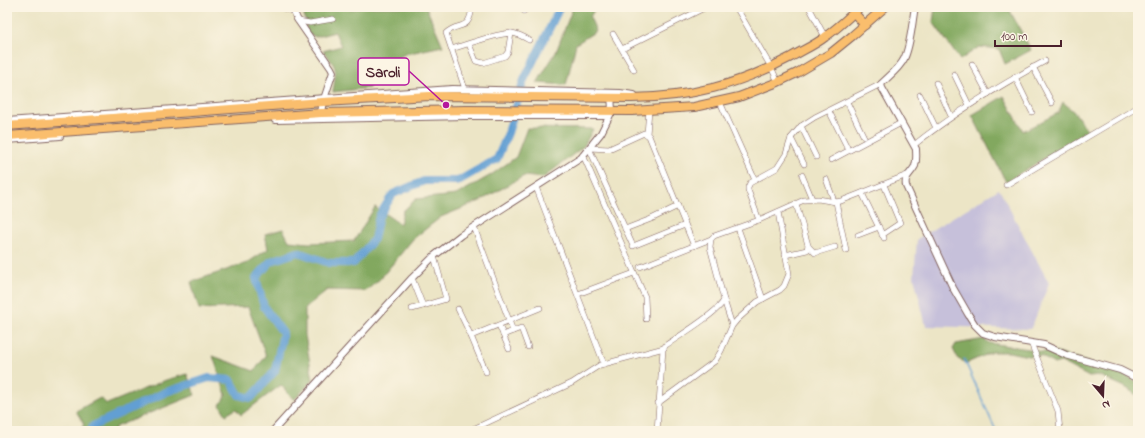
<svg xmlns="http://www.w3.org/2000/svg" width="1145" height="438" viewBox="0 0 1145 438" font-family="'Indie Flower',sans-serif">
	<style>
		.industrial { fill: #c6c0da }
		.forest { fill: #82a85e; stroke: #666444 }
		.lines { fill: none; stroke-linecap: round; stroke-linejoin: round }
		.stream { stroke: #629fd3; stroke-width: 1.5 }
		.river { stroke: #629fd3; stroke-width: 8 }
		.minor-casing { stroke: #836461; stroke-width: 6 }
		.tertiary-casing { stroke: #836461; stroke-width: 8 }
		.trunk-casing { stroke: #836461; stroke-width: 10 }
		.minor { stroke: #fff; stroke-width: 5 }
		.tertiary { stroke: #fff; stroke-width: 6 }
		.trunk { stroke: #fabe6d; stroke-width: 8 }
		.leader { fill: none; stroke: #b5179e; stroke-width: 1.5 }
		.callout-dot { fill: #b5179e; stroke: #fcf5e5; stroke-width: 1.5 }
		.callout { fill: #fcf5e5; stroke: #b5179e; stroke-width: 1.5 }
		.callout-label { font-size: 15px; text-anchor: middle; font-weight: bold; fill: #4a1f2b }
	</style>
	<rect width="100%" height="100%" fill="#fcf5e5"/>
	<filter id="ink" filterUnits="userSpaceOnUse"><feTurbulence type="fractalNoise" baseFrequency=".025" numOctaves="2"/><feDisplacementMap in="SourceGraphic" scale="8" xChannelSelector="R" yChannelSelector="G"/><feConvolveMatrix kernelMatrix="1 2 1 2 8 2 1 2 1" color-interpolation-filters="sRGB"/></filter>
	<filter id="wash" filterUnits="userSpaceOnUse"><feTurbulence type="fractalNoise" baseFrequency=".012" numOctaves="4" result="noise"/><feDisplacementMap in="SourceGraphic" scale="16" xChannelSelector="R" yChannelSelector="G"/><feGaussianBlur stdDeviation="0.9" result="paint"/><feColorMatrix in="noise" values="0 0 0 0 0 0 0 0 0 0 0 0 0 0 0 0 0 1.4 0 .05"/><feComposite in="paint" operator="in"/></filter>
	<g filter="url(#wash)">
		<rect width="100%" height="100%" fill="#ece5c6"/>
		<polygon class="industrial" points="999,189 1049,283 1031,329 926,326 914,277 917,239"/>
		<g class="forest">
			<path d="M309,7H346L351,10L361,7H426L443,46L405,54L386,65L373,76L369,88L333,92C336,69 339,69 323,51L341,46L335,32L316,37L307,33L303,9Z"/>
			<polygon points="573,7 596,7 590,17 596,31 576,44 566,85 537,83 556,52"/>
			<polygon points="935,7 1008,7 1031,50 1005,64 999,49 979,47 960,60 933,22"/>
			<polygon points="1004,96 1023,131 1058,113 1063,102 1075,113 1088,131 1006,182 972,115"/>
			<polygon points="527,128 593,129 584,146 543,178 524,176 480,201 441,217 413,239 381,278 366,291 327,290 305,308 305,335 313,380 294,400 281,385 241,415 236,409 226,415 220,405 226,395 213,356 254,371 266,356 248,307 199,309 191,282 247,263 268,249 265,234 283,229 289,241 309,243 354,241 375,207 400,224 403,211 416,199 456,195 491,175 516,157"/>
			<polygon points="984,339 989,343 1029,349 1042,352 1052,351 1107,368 1129,377 1138,383 1138,396 1125,387 1100,376 1089,377 1061,362 1054,364 1041,356 1028,356 1009,352 992,352 967,363 958,359 953,349 956,344"/>
			<polygon points="187,374 195,395 115,427 115,431 80,431 84,424 76,411 100,398 107,404 166,380"/>
		</g>
		<g class="lines">
			<polyline class="stream" points="964,359 996,431"/>
			<polyline class="river" points="91,431 93,426 166,392 209,378 231,380 239,395 251,398 275,371 283,333 264,307 256,278 271,261 298,252 329,263 354,263 374,239 379,216 393,194 424,181 458,181 497,159 508,133 524,80 560,7"/>
		</g>
	</g>
	<g filter="url(#ink)">
		<g class="lines">
			<defs>
				<g id="minor">
					<polyline points="280,7 294,12"/>
					<polyline points="520,7 524,11"/>
					<polyline points="736,7 771,67 778,82"/>
					<polyline points="809,7 825,37"/>
					<polyline points="298,21 310,23 333,19"/>
					<polyline points="613,34 634,70"/>
					<polyline points="469,44 476,61 483,63 505,56 508,52 511,33"/>
					<path d="M451,49C467,45 496,33 512,33C518,34 524,37 529,40"/>
					<polyline points="622,49 706,7"/>
					<polyline points="972,64 988,94"/>
					<polyline points="1033,67 1052,103"/>
					<polyline points="954,74 969,105"/>
					<polyline points="1015,77 1032,112"/>
					<polyline points="936,83 951,116"/>
					<path d="M465,89L446,33C459,21 469,33 472,7"/>
					<polyline points="920,95 936,128"/>
					<polyline points="720,102 755,180"/>
					<polyline points="847,102 864,137"/>
					<polyline points="829,111 847,147"/>
					<polyline points="801,126 816,157"/>
					<polyline points="647,134 649,110"/>
					<polyline points="791,138 804,164"/>
					<path d="M914,145C955,112 999,86 1045,61"/>
					<polyline points="583,155 645,297 646,319"/>
					<polyline points="831,160 901,123"/>
					<polyline points="802,175 812,199"/>
					<polyline points="826,179 834,201"/>
					<polyline points="1006,185 1138,107"/>
					<polyline points="536,187 604,364"/>
					<polyline points="862,193 884,238"/>
					<polyline points="836,202 846,250"/>
					<polyline points="759,220 748,190 748,187 750,183 777,168 786,154 791,138 801,126 815,117 881,84"/>
					<polyline points="685,225 633,246 589,148 609,149 644,133 649,136 694,246"/>
					<polyline points="474,227 513,331"/>
					<polyline points="738,228 763,299"/>
					<polyline points="625,229 651,219 678,206"/>
					<polyline points="858,235 879,227"/>
					<polyline points="882,235 900,223 884,185"/>
					<polyline points="808,246 815,253 835,247"/>
					<polyline points="785,255 807,250 808,245 796,204"/>
					<polyline points="640,267 711,239"/>
					<polyline points="412,278 423,306"/>
					<polyline points="578,294 634,273"/>
					<polyline points="724,300 732,325"/>
					<polyline points="412,309 446,299 434,256"/>
					<polyline points="458,309 471,336 486,372"/>
					<polyline points="499,325 509,349"/>
					<polyline points="503,335 521,328 528,347"/>
					<polyline points="471,336 540,308"/>
					<polyline points="1031,343 1058,411 1060,431"/>
					<polyline points="658,403 715,361 721,351 732,326 737,320 757,302 780,290 784,286 789,274 778,212"/>
					<polyline points="469,431 572,383 600,365 664,348"/>
					<path d="M657,431L663,349L666,345C678,337 719,312 724,300L710,247L711,239L714,236L759,220L804,200L818,199L836,202L841,201L907,175"/>
				</g>
				<g id="tertiary">
					<polyline points="295,7 294,12 297,19 331,68 333,72 323,102 320,117"/>
					<path d="M915,7C912,22 911,45 904,59C899,69 889,76 881,84L882,88L916,149C916,154 917,160 915,166C911,174 904,176 906,186L953,288L968,314L975,325L983,333L995,337L1044,345L1066,355L1120,370L1138,379"/>
					<polyline points="275,120 466,116 609,116"/>
					<polyline points="7,121 452,89 620,93 634,95"/>
					<polyline points="7,140 60,136"/>
					<polyline points="273,431 412,278 434,256 461,235 581,158 601,133 612,111 611,94"/>
				</g>
				<g id="trunk">
					<polyline points="854,13 865,25"/>
					<path d="M7,126L323,102L430,96L632,98C692,97 738,85 791,57C803,50 815,45 825,37C838,28 849,17 860,7"/>
					<polyline points="7,136 321,113 466,110 632,111 694,107 739,97 778,82 797,73 831,53 852,36 885,7"/>
				</g>
			</defs>
			<use href="#minor" class="minor-casing"/>
			<use href="#tertiary" class="tertiary-casing"/>
			<use href="#trunk" class="trunk-casing"/>
			<use href="#minor" class="minor"/>
			<use href="#tertiary" class="tertiary"/>
			<use href="#trunk" class="trunk"/>
		</g>
	</g>
	<path class="leader" d="M446 105L409 71"/>
	<circle class="callout-dot" cx="446" cy="105" r="4"/>
	<rect class="callout" x="358" y="58" width="51" height="27" rx="4"/>
	<g class="callout-label">
		<text x="383" y="77">Saroli</text>
	</g>
	<rect width="1145" height="438" fill="none" stroke="#fcf5e5" stroke-width="24"/>
	<g transform="translate(1103 396) rotate(161)" stroke="#fcf5e5" stroke-width="3" paint-order="stroke">
	<path d="M0-3L7 15L0 10L-7 15Z" fill="#4a1f2b"/>
	<text y="-6" font-size="11" font-weight="bold" text-anchor="middle" fill="#4a1f2b">N</text>
	</g>
	<path d="M995 40v6h66v-6" fill="none" stroke="#4a1f2b" stroke-width="2"/>
	<text x="1001" y="40" font-size="12" fill="#4a1f2b" stroke="#fcf5e5" stroke-width="3" paint-order="stroke">100 m</text>
</svg>
